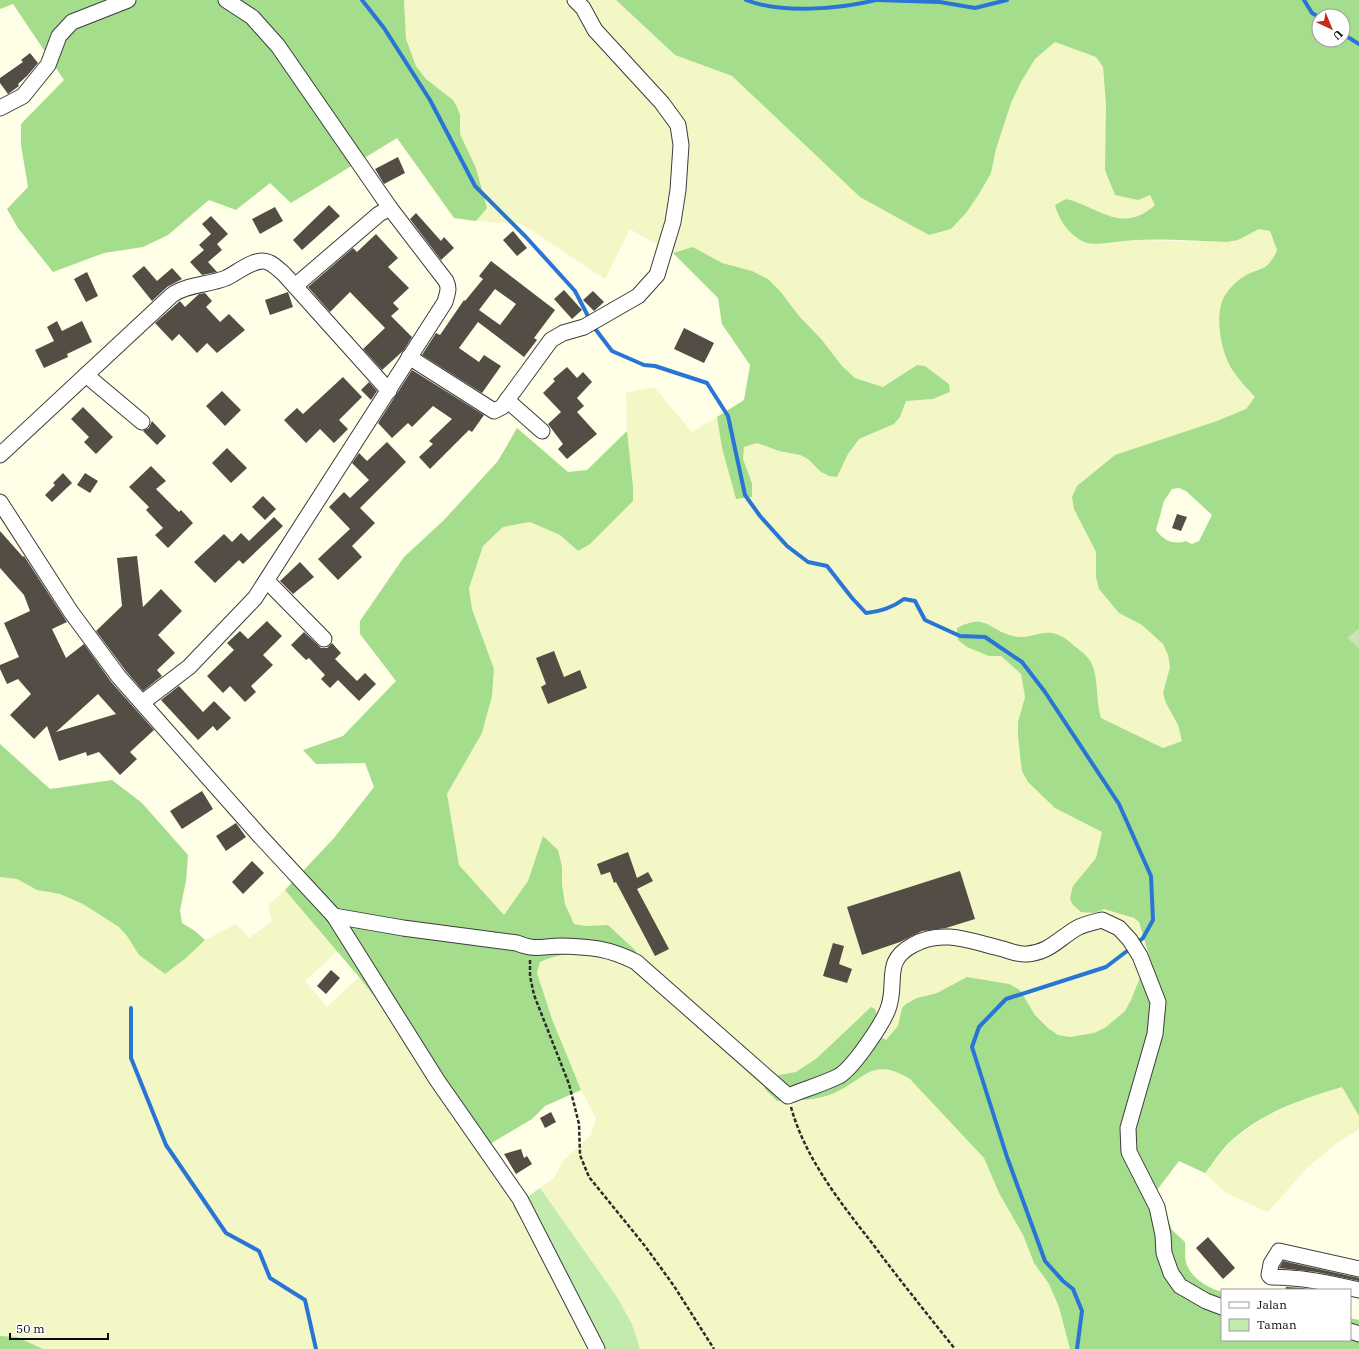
<svg xmlns="http://www.w3.org/2000/svg" width="1359" height="1349" viewBox="0 0 1359 1349" font-family="'IBM Plex Serif',serif">
	<style>
		.farmland { fill: #f3f6c5 }
		.green { fill: #c4ebae }
		.forest { fill: #a4dd8c; fill-rule: evenodd }
		.cemetery { fill: #cde1b7 }
		.lines { fill: none; stroke-linecap: round; stroke-linejoin: round }
		.stream { stroke: #2975d6; stroke-width: 4 }
		.building { fill: #534d45; fill-rule: evenodd }
		.street-casing { stroke: #3d3d3d; stroke-width: 17 }
		.path { stroke: #2c2c2c; stroke-width: 2.5; stroke-dasharray: 4 2; stroke-linecap: butt }
		.street { stroke: #fff; stroke-width: 15 }
	</style>
	<rect width="100%" height="100%" fill="#fffee6"/>
	<g class="farmland">
		<polygon points="404,0 616,0 675,55 732,76 860,197 991,173 996,149 1011,103 1021,82 1035,59 1055,42 1096,57 1103,67 1106,104 1156,205 1146,214 1134,218 1122,219 1098,213 1077,202 1065,199 1055,205 1058,217 1130,240 1227,242 1238,240 1259,229 1270,231 1277,250 1272,261 1264,269 1241,278 1224,297 1233,371 1255,397 1246,409 1217,421 1074,509 1096,552 1096,577 1119,613 1142,625 1163,644 1168,655 1170,667 1163,693 1166,703 1178,725 1182,741 1163,748 1100,718 1097,707 1051,633 1025,637 1014,637 981,621 989,656 1001,656 1021,674 1025,697 1018,722 1055,808 1102,832 1096,858 1073,886 1093,913 1104,909 1134,918 1139,922 1149,955 1131,1000 1125,1011 1106,1027 1094,1033 1070,1037 1058,1035 1048,1028 1035,1015 1020,989 967,977 937,993 917,998 902,1008 899,1026 886,1040 878,1036 871,1007 817,1058 796,1072 773,1076 818,1099 833,1094 875,1069 900,1072 920,1087 984,1158 999,1193 1023,1235 1034,1263 1049,1284 1059,1307 1070,1349 640,1349 632,1324 617,1297 540,1188 554,1178 562,1162 591,1135 596,1118 581,1090 552,1019 537,973 540,962 551,957 582,953 608,925 586,926 574,924 565,904 562,884 562,867 544,836 528,881 504,915 459,865 447,794 482,733 492,696 494,669 472,609 469,587 483,546 503,527 530,522 560,535 578,551 590,544 633,501 633,486 627,431 626,393 654,387 692,432 717,417 722,448 736,499 752,497 752,483 743,459 744,447 757,443 779,451 800,455 808,459 821,472 829,476 837,477 848,454 859,439 894,424 900,417 906,401 933,399 942,396 950,392 949,384 925,366 917,365 883,387 855,378 842,366 822,340 752,271 722,263 693,247 673,253 630,229 605,279 522,224 476,221 487,208 476,168 460,134 460,115 457,107 453,100 426,79 416,66 406,39"/>
		<polygon points="0,877 17,879 37,890 60,894 83,904 119,927 127,936 139,955 165,974 186,958 205,940 236,924 249,938 272,922 268,905 285,890 338,951 305,981 327,1007 359,977 399,1028 480,1150 524,1223 590,1349 43,1349 5,1336 0,1336"/>
		<polygon points="1342,1087 1359,1116 1359,1129 1337,1143 1307,1168 1268,1212 1226,1193 1205,1173 1234,1138 1269,1115 1310,1096"/>
	</g>
	<polygon class="green" points="540,1188 617,1297 632,1324 640,1349 590,1349 524,1223 513,1207"/>
	<g class="forest">
		<polygon points="0,0 404,0 406,39 416,66 426,79 453,100 457,107 460,115 460,134 476,168 487,208 476,221 454,218 397,138 291,203 270,183 236,210 209,200 168,235 143,247 104,253 53,272 18,228 7,209 28,187 21,145 21,124 64,80 13,4 0,9"/>
		<path d="M616,0H1359V629L1348,638L1359,648V1116L1342,1087C1304,1098 1264,1112 1234,1138C1223,1147 1214,1162 1205,1173L1179,1161L1157,1190L1172,1230L1185,1242C1186,1248 1184,1256 1186,1262C1190,1278 1208,1288 1222,1292V1340H1350V1318L1359,1320V1349H1070L1059,1307L1049,1284L1034,1263L1023,1235L999,1193L984,1158L910,1079C871,1055 864,1081 832,1094C815,1101 795,1100 777,1101L764,1088L773,1076L796,1072L817,1058L871,1007L875,1009L877,1016L878,1036L886,1040L898,1026L902,1008L906,1004L917,998L937,993L967,977L1009,984L1020,990L1035,1015L1048,1028L1058,1035L1070,1037L1094,1033L1106,1027L1125,1011L1131,1000L1149,955L1139,922L1134,918L1104,909L1094,913L1081,912L1072,904L1070,898L1073,886L1096,858L1102,832L1055,808L1028,782L1022,771L1018,737V722L1025,697L1021,674L1001,656H989L967,647L958,640L957,628C987,613 987,629 1013,636C1026,640 1040,631 1052,633C1061,635 1067,639 1073,645C1078,649 1083,652 1087,657C1100,670 1095,700 1101,718L1163,748L1182,741L1178,725L1166,703L1163,693L1170,667L1168,655L1163,644L1142,625L1119,613L1099,589L1096,577V552L1074,509L1072,497L1077,486L1115,455L1217,421L1246,409L1255,397C1248,389 1239,380 1233,371C1221,354 1214,316 1224,297C1227,291 1235,283 1240,279C1258,266 1267,274 1277,250L1270,231L1259,229L1238,240L1227,242C1190,241 1152,237 1115,242C1105,243 1092,246 1082,241C1069,234 1058,219 1055,205L1066,199C1099,207 1122,235 1155,205L1150,195L1138,200L1115,195L1105,170L1106,104L1103,67L1096,57L1055,42L1035,59L1021,82L1011,103L996,149L991,173L979,194L966,213L951,229L929,235L860,197L732,76L675,55ZM1319,16H1343V40H1319ZM1179,488L1186,491L1212,515L1199,541L1192,544L1186,541C1173,545 1164,541 1156,530L1164,501L1172,489Z"/>
		<polygon points="693,247 722,263 752,271 768,279 780,291 799,316 822,340 842,366 855,378 883,387 917,365 925,366 949,384 950,392 933,399 906,401 900,417 894,424 859,439 848,454 837,477 829,476 821,472 808,459 800,455 779,451 757,443 744,447 743,459 752,483 752,497 736,499 722,448 717,417 744,400 750,365 722,324 718,298 673,253"/>
		<path d="M517,428L568,472L587,470L627,431L633,486V501L590,544L578,551L560,535L530,522L503,527L483,546L469,588L472,609L494,669L492,696L482,733L447,794L459,865L504,915L528,881L543,836L558,850L562,867V884L565,904L574,924L586,926L608,925L636,951V968C628,964 619,958 611,956C588,951 562,952 540,962L537,973L552,1019L581,1090L545,1106L532,1119L480,1150L399,1028L359,977L285,890L334,838L374,787L365,763L316,764L303,750L343,736L396,681L360,634V621L404,557L444,520L498,461Z"/>
		<polygon points="0,744 50,789 112,780 142,803 188,855 186,881 180,910 182,923 195,931 205,940 186,958 165,974 139,955 127,936 119,927 83,904 60,894 37,890 17,879 0,877"/>
		<polygon points="0,1336 17,1337 43,1349 0,1349"/>
	</g>
	<polygon class="cemetery" points="1359,629 1359,648 1348,638"/>
	<g class="lines">
		<g class="stream">
			<polyline points="362,0 384,28 430,100 475,186 526,237 575,291 590,320"/>
			<path d="M746,0C782,14 839,9 876,0"/>
			<polyline points="877,0 940,2 975,8 1007,0"/>
			<polyline points="1304,0 1312,13 1319,17"/>
			<polyline points="1343,34 1359,44"/>
			<path d="M593,326L612,351L644,365L655,366L707,383L728,416L745,495L760,516L787,546L808,562L827,566L852,598L866,613C881,611 892,608 904,599L915,601L925,620L960,636L985,637L1022,662L1045,692L1119,804L1151,876L1153,920L1143,938L1136,944"/>
			<polyline points="131,1008 131,1058 166,1145 226,1233 259,1251 270,1278 305,1300 316,1349"/>
			<polyline points="1077,1349 1082,1311 1073,1289 1063,1281 1045,1261 1007,1157 972,1047 979,1027 1006,999 1106,967 1131,948"/>
		</g>
	</g>
	<g class="building">
		<polygon points="30,53 38,63 27,76 18,84 19,86 8,94 0,83 0,78 23,62 21,60"/>
		<polygon points="398,157 405,173 384,184 375,169"/>
		<polygon points="329,205 340,216 302,250 293,240"/>
		<polygon points="275,207 283,221 260,234 252,219"/>
		<polygon points="416,213 441,241 444,237 454,248 441,260 410,219"/>
		<polygon points="211,216 228,234 217,244 222,250 208,262 217,272 202,275 190,262 204,250 199,245 211,234 202,224"/>
		<polygon points="513,231 527,248 517,256 503,240"/>
		<polygon points="376,234 398,258 388,267 409,288 393,303 399,309 391,316 412,337 404,350 382,370 363,349 385,328 350,292 330,312 308,287 353,248 357,252"/>
		<path d="M491,261L555,310L534,338L537,340L524,357L478,322L459,348L479,362L484,355L501,366L482,393L422,355L436,333L440,335L464,300L465,301L483,279L479,276ZM495,289L516,304L500,325L479,310Z"/>
		<polygon points="144,266 157,281 172,268 182,279 167,287 152,301 132,276"/>
		<polygon points="87,272 98,296 86,302 74,279"/>
		<polygon points="564,290 582,310 572,319 554,299"/>
		<polygon points="593,291 604,302 594,311 583,300"/>
		<polygon points="288,292 293,307 270,315 265,300"/>
		<polygon points="205,293 212,301 206,307 220,322 229,314 245,330 217,353 207,343 197,353 179,334 172,341 155,323 180,301 185,307 199,294"/>
		<polygon points="57,321 62,331 82,321 92,342 67,354 68,357 44,368 35,350 54,341 47,327"/>
		<polygon points="684,328 714,343 704,363 674,349"/>
		<polygon points="567,367 577,378 583,372 592,382 577,398 584,406 577,412 597,434 567,459 558,449 563,444 548,424 561,412 543,393 555,381 553,379"/>
		<polygon points="412,370 484,415 472,432 469,430 430,469 419,457 433,444 429,441 452,419 433,406 412,427 408,423 392,438 378,423"/>
		<polygon points="343,377 362,397 339,420 348,429 334,443 320,429 306,443 284,420 297,408 303,414"/>
		<polygon points="369,382 377,391 371,400 361,390"/>
		<polygon points="222,391 241,410 225,426 206,406"/>
		<polygon points="83,407 113,437 96,454 84,442 89,437 71,419"/>
		<polygon points="152,421 166,436 157,445 143,431 149,428"/>
		<polygon points="387,442 406,462 360,508 375,523 352,546 362,557 338,580 318,559 350,529 329,507 344,492 350,498 369,480 352,463 359,453 367,461"/>
		<polygon points="227,448 247,468 231,483 212,463"/>
		<polygon points="151,466 166,481 156,489 179,512 181,510 193,523 168,548 155,535 163,528 146,510 149,507 129,487"/>
		<polygon points="63,473 72,483 52,502 45,495 55,485 53,483"/>
		<polygon points="85,473 98,481 90,493 77,485"/>
		<polygon points="263,496 276,509 265,520 252,507"/>
		<polygon points="1177,514 1187,517 1181,531 1172,528"/>
		<polygon points="274,517 283,526 243,564 239,560 215,583 194,562 224,534 232,542 241,533 249,541"/>
		<path d="M0,531L23,557L24,556L67,622L52,629L66,658L84,644L112,683L154,730L130,752L137,759L120,775L99,752L87,756L86,752L59,761L47,726L34,739L10,715L31,694L18,679L7,684L0,669V665L19,657L4,623L30,611L24,595L0,568ZM98,694L116,714L56,732Z"/>
		<polygon points="137,556 143,607 161,589 182,611 158,635 175,653 157,670 162,676 143,691 126,671 96,631 122,606 117,558"/>
		<polygon points="300,562 314,577 293,594 280,581"/>
		<polygon points="267,621 282,636 263,655 273,665 251,686 256,692 245,702 230,686 223,693 207,676 234,650 227,643 240,631 248,639"/>
		<polygon points="304,632 321,648 327,648 332,643 341,653 335,659 357,681 365,673 376,684 359,701 338,680 330,688 321,679 325,675 309,658 306,660 291,645"/>
		<polygon points="554,651 564,677 580,670 587,688 548,704 541,687 546,684 536,658"/>
		<polygon points="179,686 203,712 214,701 231,718 217,731 213,726 198,740 161,700"/>
		<polygon points="202,791 213,809 182,829 170,811"/>
		<polygon points="236,823 246,837 226,851 216,836"/>
		<polygon points="628,852 637,878 648,872 653,881 637,889 669,949 655,956 616,882 614,883 610,872 601,875 597,864"/>
		<polygon points="252,861 264,873 243,894 232,882"/>
		<polygon points="960,871 975,919 946,928 922,931 900,942 862,955 847,907"/>
		<polygon points="833,943 844,946 839,964 852,969 847,983 823,976"/>
		<polygon points="331,970 340,978 326,994 317,986"/>
		<polygon points="551,1112 556,1122 545,1128 540,1118"/>
		<polygon points="521,1149 524,1158 527,1156 532,1164 516,1174 504,1154"/>
		<polygon points="1208,1237 1235,1268 1223,1279 1196,1248"/>
		<polygon points="1283,1261 1359,1278 1359,1281 1316,1272 1279,1268"/>
		<polygon points="1286,1287 1303,1288 1315,1290 1285,1290"/>
	</g>
	<g class="lines">
		<defs>
			<g id="street">
				<polyline points="0,108 23,96 48,65 59,36 72,22 128,0"/>
				<polyline points="295,286 379,214 390,208"/>
				<polyline points="409,357 494,411 502,407 551,340 563,333 584,327 638,296 657,275 673,222 678,190 681,145 678,125 662,103 595,30 583,8 575,0"/>
				<polyline points="86,375 142,422"/>
				<polyline points="507,400 542,431"/>
				<path d="M0,455L172,295C187,284 209,285 226,278C237,273 250,261 263,261C271,261 278,269 284,274L389,391"/>
				<polyline points="0,502 71,612 119,677 259,835 334,916 437,1080 520,1199 597,1349"/>
				<polyline points="267,581 324,639"/>
				<path d="M143,702L189,667L255,598L445,302C447,294 450,289 446,281L390,208L278,46L252,17L226,0"/>
				<path d="M334,916L403,928L517,943C536,951 542,946 562,946C592,947 608,948 636,962L788,1096C805,1089 823,1084 839,1076C853,1068 885,1021 889,1006C897,980 883,961 913,945C942,928 973,942 1003,949C1010,951 1019,955 1027,954C1050,952 1058,939 1077,928C1084,924 1094,922 1102,920L1119,928L1130,940L1140,956L1158,1002L1155,1034L1128,1128L1129,1152L1157,1207L1163,1235L1164,1253L1171,1273L1180,1286L1206,1301L1222,1307"/>
				<path d="M1359,1269L1279,1251L1271,1264L1269,1275L1271,1277C1301,1277 1329,1283 1359,1290"/>
				<polyline points="1350,1331 1359,1334"/>
			</g>
		</defs>
		<use href="#street" class="street-casing"/>
		<g class="path">
			<polyline points="530,960 530,976 534,995 569,1084 579,1124 580,1155 589,1177 645,1246 674,1286 714,1349"/>
			<path d="M791,1107C805,1158 840,1202 872,1243C899,1279 927,1314 955,1349"/>
		</g>
		<use href="#street" class="street"/>
	</g>
	<rect x="1221" y="1289" width="130" height="52" fill="#ffffff" stroke="#9d9d9d"/>
	<rect x="1229" y="1302" width="20" height="6" fill="#ffffff" stroke="#9d9d9d"/>
	<text x="1257" y="1309" font-size="12" fill="#0a0a0a">Jalan</text>
	<rect x="1229" y="1319" width="20" height="12" fill="#c4ebae" stroke="#9d9d9d"/>
	<text x="1257" y="1329" font-size="12" fill="#0a0a0a">Taman</text>
	<g transform="translate(1331 28) rotate(136)"><circle r="19" fill="#ffffff" stroke="#9d9d9d"/>
	<path d="M0-3L7 15L0 10L-7 15Z" fill="#c22d1a"/>
	<text y="-6" font-size="11" font-weight="bold" text-anchor="middle" fill="#0a0a0a">U</text>
	</g>
	<path d="M10 1333v6h98v-6" fill="none" stroke="#0a0a0a" stroke-width="2"/>
	<text x="16" y="1333" font-size="12" fill="#0a0a0a" stroke="#ffffff" stroke-width="3" paint-order="stroke">50 m</text>
</svg>
